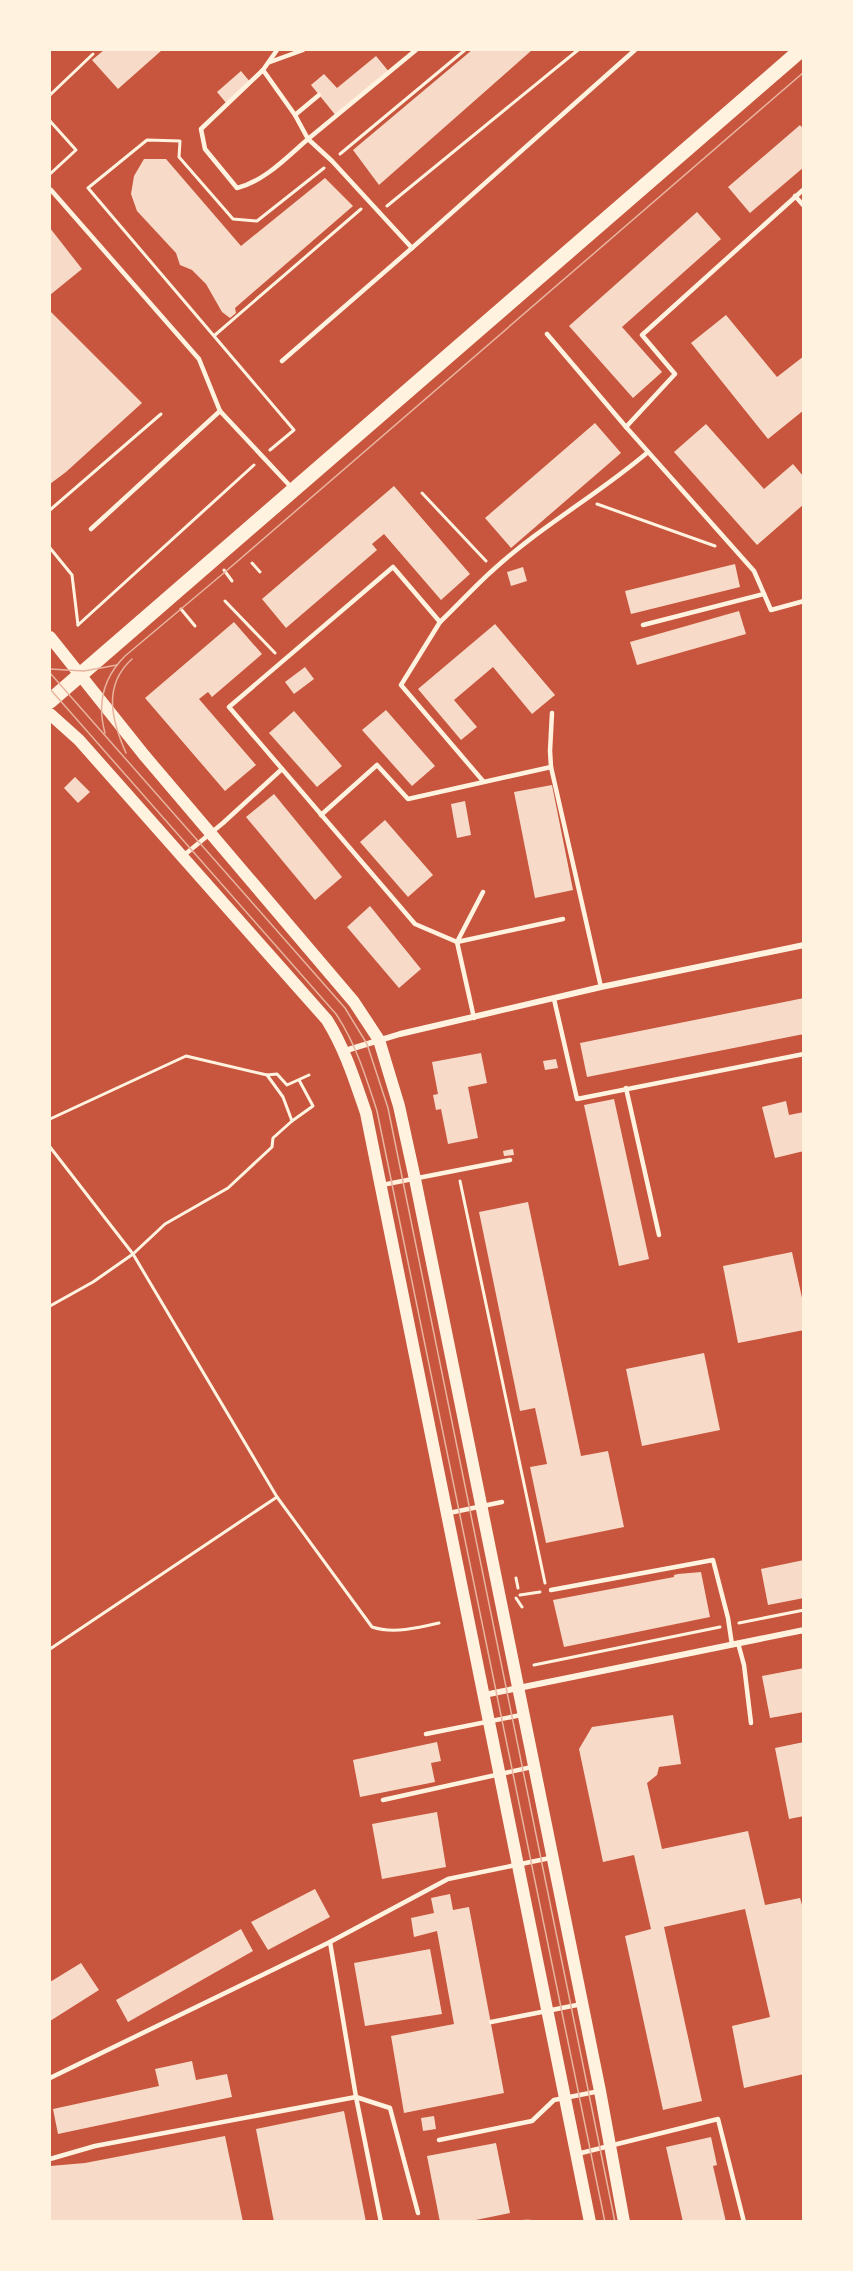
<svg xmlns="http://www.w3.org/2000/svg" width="853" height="2271" viewBox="0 0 853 2271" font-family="'Open Sans',sans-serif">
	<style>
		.building { fill: #f7dbc8 }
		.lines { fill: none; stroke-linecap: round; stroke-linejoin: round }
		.path { stroke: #fff3e0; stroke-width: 3 }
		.service { stroke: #fff3e0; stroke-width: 4.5 }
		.minor { stroke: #fff3e0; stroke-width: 6 }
		.secondary { stroke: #fff3e0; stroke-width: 12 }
		.primary { stroke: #fff3e0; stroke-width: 15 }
		.tram { stroke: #e9b49f; stroke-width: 1.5 }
	</style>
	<rect width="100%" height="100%" fill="#c8553d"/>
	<g class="building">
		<polygon points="104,50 162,50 118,89 92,60"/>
		<polygon points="472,50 532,50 379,185 353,150"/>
		<polygon points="376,56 390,73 337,117 311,85 324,74 337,88"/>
		<polygon points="241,71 251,83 227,104 217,92"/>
		<polygon points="800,125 804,130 804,167 750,213 728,187"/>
		<polygon points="144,159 166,159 241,246 325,178 353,206 235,308 236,313 230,318 222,312 206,284 192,270 180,265 176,253 137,211 131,194 134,176"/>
		<polygon points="697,212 721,239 622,327 662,372 633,398 569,326"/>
		<polygon points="50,228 82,269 50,295"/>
		<polygon points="50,311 142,403 66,472 50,484"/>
		<polygon points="726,315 777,377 804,356 804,410 768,439 691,343"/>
		<polygon points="595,423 621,453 511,548 485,518"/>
		<polygon points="706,424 764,489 793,464 804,477 804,504 757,545 674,452"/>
		<polygon points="394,486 470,574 441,600 384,534 372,544 377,550 286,628 262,599"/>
		<polygon points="735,564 740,587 631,614 625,591"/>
		<polygon points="523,567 527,581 511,586 507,572"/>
		<polygon points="739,611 746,634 637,665 630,642"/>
		<polygon points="234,622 262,654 212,697 208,692 199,699 256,765 225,791 145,698"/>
		<polygon points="495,624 555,695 532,714 493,667 454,700 477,727 461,740 418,689"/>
		<polygon points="305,667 314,679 294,694 285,682"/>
		<polygon points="386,710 435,766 412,786 362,730"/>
		<polygon points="294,711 342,766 317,787 269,733"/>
		<polygon points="75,777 90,792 78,803 64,788"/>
		<polygon points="552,785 573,890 535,898 514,792"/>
		<polygon points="274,794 342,877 315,900 246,817"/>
		<polygon points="465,801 471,835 457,838 451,804"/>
		<polygon points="385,820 433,875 408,897 360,842"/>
		<polygon points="370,906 421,969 399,988 347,927"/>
		<polygon points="804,998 804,1034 587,1077 580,1043"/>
		<polygon points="481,1053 487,1083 468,1087 478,1138 448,1144 441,1109 436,1110 433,1095 438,1094 432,1062"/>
		<polygon points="556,1059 558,1068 545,1070 543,1061"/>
		<polygon points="614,1099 649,1259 619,1266 584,1105"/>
		<polygon points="786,1101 789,1115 804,1112 804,1151 775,1158 762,1107"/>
		<polygon points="513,1149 514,1155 504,1156 503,1151"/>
		<polygon points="528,1202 581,1456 608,1451 624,1527 546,1543 530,1467 547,1464 535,1408 520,1411 479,1212"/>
		<polygon points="792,1252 804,1307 804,1330 738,1343 723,1266"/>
		<polygon points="704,1353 720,1430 642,1446 626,1369"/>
		<polygon points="804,1560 804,1598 768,1605 761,1569"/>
		<polygon points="701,1572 710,1617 564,1647 553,1600 674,1577 674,1575 678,1574"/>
		<polygon points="804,1668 804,1712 770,1718 762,1676"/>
		<polygon points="673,1715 681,1764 659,1767 657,1775 647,1783 662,1849 748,1831 765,1905 800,1898 804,1912 804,2074 744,2088 732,2026 770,2017 745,1909 664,1927 702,2101 663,2110 625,1936 651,1929 634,1855 603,1862 579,1749 592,1727"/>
		<polygon points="437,1742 441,1761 431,1763 435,1782 360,1797 353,1760"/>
		<polygon points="804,1742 804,1816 789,1819 775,1748"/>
		<polygon points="437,1812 446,1867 382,1879 372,1824"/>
		<polygon points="315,1889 330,1917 268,1950 251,1922"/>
		<polygon points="450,1894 453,1910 469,1907 504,2093 404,2113 391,2036 454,2024 437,1931 414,1937 411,1918 434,1913 431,1898"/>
		<polygon points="241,1929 253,1951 128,2022 116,2000"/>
		<polygon points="430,1949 442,2014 365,2026 354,1963"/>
		<polygon points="81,1963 99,1990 50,2021 50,1982"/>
		<polygon points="192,2061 196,2080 227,2074 232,2097 58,2134 53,2109 159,2086 155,2069"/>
		<polygon points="344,2111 366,2222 274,2222 256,2129"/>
		<polygon points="434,2116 436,2129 423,2131 421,2118"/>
		<polygon points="225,2136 243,2222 50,2222 50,2166 85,2163"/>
		<polygon points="711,2137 717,2165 713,2166 726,2222 683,2222 666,2147"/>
		<polygon points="496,2143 510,2213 466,2222 440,2222 427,2156"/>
	</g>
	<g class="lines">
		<g class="path">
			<polyline points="50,95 93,54"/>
			<polyline points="50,121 76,150 50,174"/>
			<polyline points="340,154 465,50"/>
			<polyline points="387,206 578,50"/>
			<polyline points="215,335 361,209"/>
			<polyline points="270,450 294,430 88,188 147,140 180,141 179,157 233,219 257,221 324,168"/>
			<polyline points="422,493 486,561"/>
			<polyline points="597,504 715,546"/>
			<polyline points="50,510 161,414"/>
			<polyline points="50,548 72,575 78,625"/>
			<polyline points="252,563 260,572"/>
			<polyline points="224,570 232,581"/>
			<polyline points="225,601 275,653"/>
			<polyline points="181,609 195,626"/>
			<polyline points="78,625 254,465"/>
			<polyline points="299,1080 313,1106 292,1121 283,1097 267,1075 277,1074 287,1085 309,1075"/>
			<polyline points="50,1119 186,1056 267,1075"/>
			<path d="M50,1147L133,1254L277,1497L372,1627C393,1634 418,1628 439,1623"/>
			<polyline points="460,1181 545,1583"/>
			<polyline points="50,1306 93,1282 133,1254 165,1224 228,1188 272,1147 273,1138 292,1121"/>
			<polyline points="516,1578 518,1588"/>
			<polyline points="520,1595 540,1592"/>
			<polyline points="516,1598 522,1607"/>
			<polyline points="739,1623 804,1610"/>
			<polyline points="50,1649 277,1497"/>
			<polyline points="534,1665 720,1627"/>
		</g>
		<g class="service">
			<path d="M277,50L263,70L201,129L205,149L237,188C265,181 287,157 308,139L332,161L412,248"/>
			<polyline points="270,62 303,50"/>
			<polyline points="263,70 295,115 308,139 416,50"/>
			<polyline points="295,115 319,95"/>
			<polyline points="51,190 199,359 220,411 291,487"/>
			<polyline points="795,196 804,206"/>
			<polyline points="547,334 626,427 675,374 642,335 804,189"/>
			<polyline points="282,361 412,248 635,50"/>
			<polyline points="626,427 754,571 771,610 804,601"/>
			<polyline points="91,529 220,411"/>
			<polyline points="440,622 401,685 483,781"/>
			<polyline points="643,625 764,594"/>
			<polyline points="551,767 550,751 552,713"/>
			<polyline points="321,815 377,765 408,799 551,767 601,987"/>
			<polyline points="183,856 223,823 282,769"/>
			<path d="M563,919L457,942L415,924L229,707L393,567L440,622C458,605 475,586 493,570C541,526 599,494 648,452"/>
			<polyline points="554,999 577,1099 804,1054"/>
			<polyline points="474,1018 457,942 483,892"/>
			<polyline points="626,1088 659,1235"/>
			<polyline points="382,1185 510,1160"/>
			<polyline points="449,1513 502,1502"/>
			<polyline points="551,1590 713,1560 728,1618 732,1645"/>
			<polyline points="738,1643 744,1665 751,1723"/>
			<polyline points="426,1734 521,1715"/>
			<polyline points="383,1800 532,1767"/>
			<polyline points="330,1942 356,2097 381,2222"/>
			<polyline points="491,2022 582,2004"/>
			<polyline points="50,2078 330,1942 448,1879 550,1858"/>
			<polyline points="439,2140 532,2121 554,2100 600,2091"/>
			<polyline points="577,2154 718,2119 744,2222"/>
			<polyline points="50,2159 95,2146 356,2097 390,2108 418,2213"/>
			<polyline points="524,2222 530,2222"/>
		</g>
		<g class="minor">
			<polyline points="344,1051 400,1034 601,987 804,945"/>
			<polyline points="484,1695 804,1630"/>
		</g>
		<g class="secondary">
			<polyline points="50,637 144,755 354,1002 379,1040 399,1106 415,1179 600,2091 624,2222"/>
			<path d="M50,714L79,740L327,1020C345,1049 355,1081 366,1113L590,2222"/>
		</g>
		<polyline class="primary" points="50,701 801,50"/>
		<g class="tram">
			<polyline points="50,669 84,671 117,665"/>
			<polyline points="50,673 345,1008 367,1044 388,1108 615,2222"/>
			<path d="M50,689L336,1014C356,1044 366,1077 377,1111L605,2222"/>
			<path d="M105,733C97,704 103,678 125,656L225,572L804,72"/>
			<path d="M126,753C112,721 102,686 132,659"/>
		</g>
	</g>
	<rect width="853" height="2271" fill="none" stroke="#fff3e0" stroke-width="102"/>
</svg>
